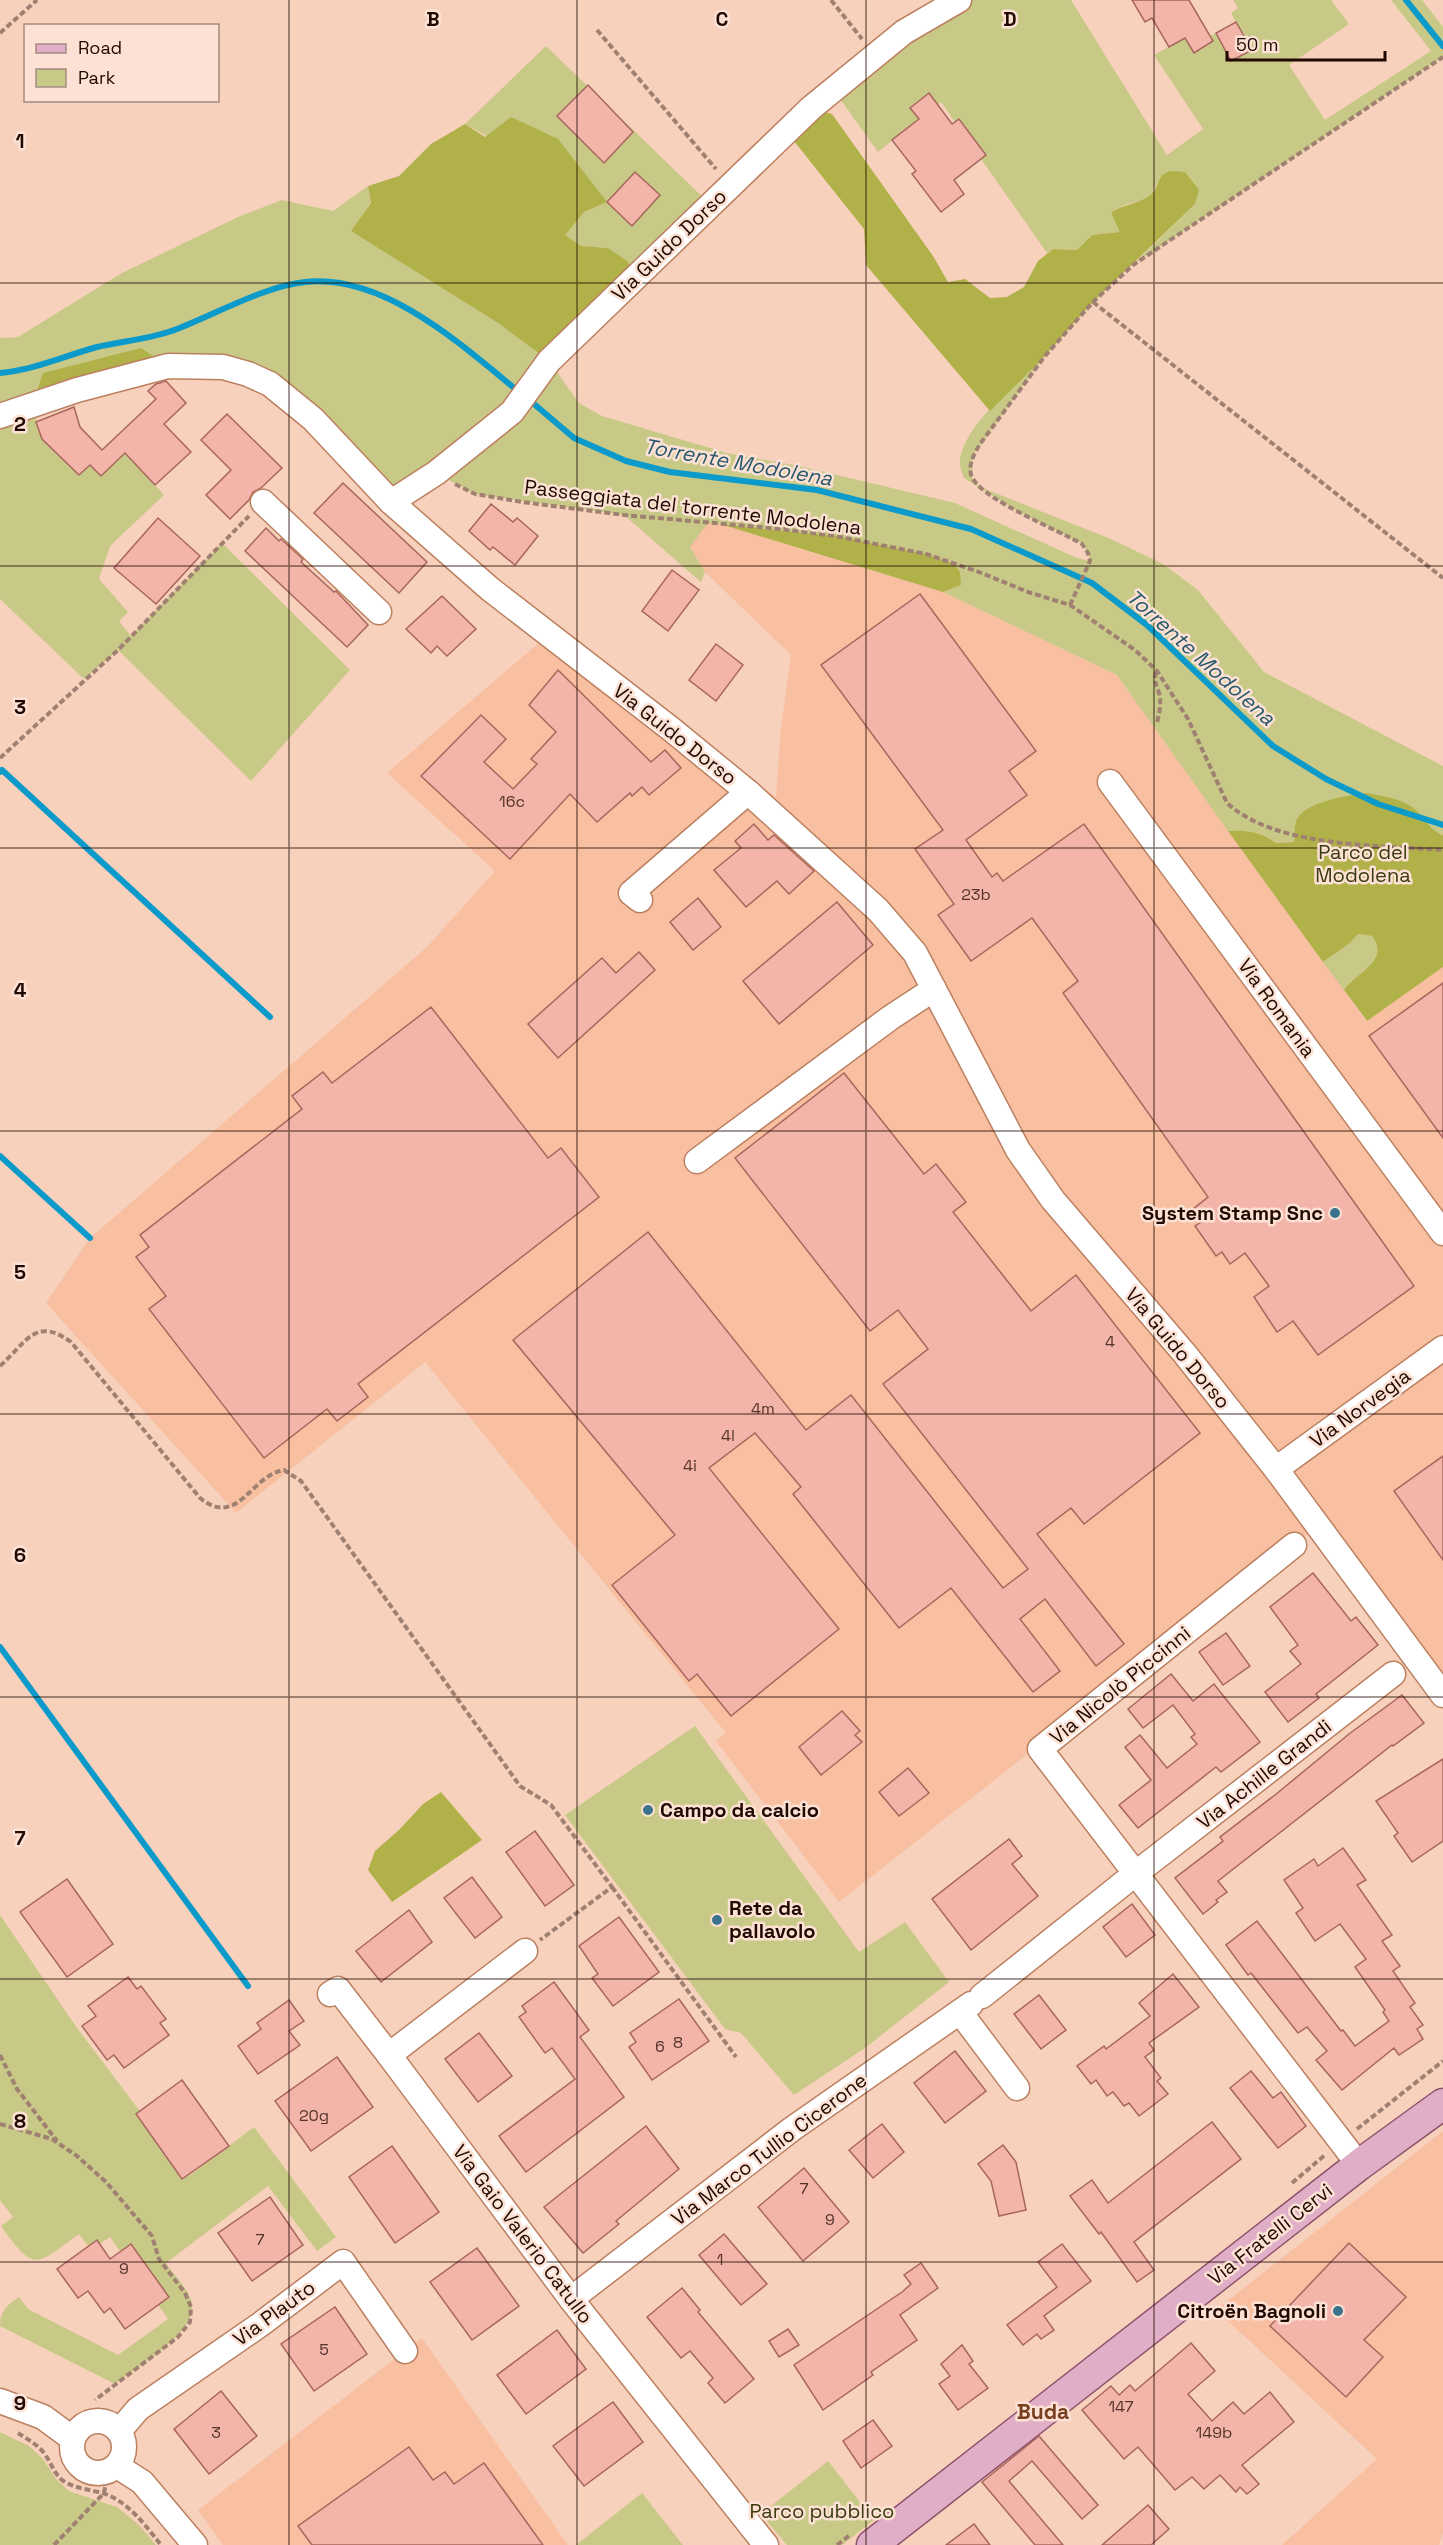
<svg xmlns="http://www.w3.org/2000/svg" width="1443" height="2545" viewBox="0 0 1443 2545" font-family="'Space Grotesk',sans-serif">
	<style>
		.built { fill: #f8bfa1 }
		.green { fill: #c8c987 }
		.forest { fill: #b1b14a }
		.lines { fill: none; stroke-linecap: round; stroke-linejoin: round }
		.stream { stroke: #0b9ac9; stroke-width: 6 }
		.building { fill: #f3b4aa; stroke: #a8665c; stroke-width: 1.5 }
		.minor-casing { stroke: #bc8060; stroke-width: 27 }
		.major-casing { stroke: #8f516a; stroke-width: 33 }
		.path { stroke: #a08071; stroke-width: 4; stroke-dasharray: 6 3; stroke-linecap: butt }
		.minor { stroke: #fff; stroke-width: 24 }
		.major { stroke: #e0aec7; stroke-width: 30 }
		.grid { fill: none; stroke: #1f0901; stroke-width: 1.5; stroke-opacity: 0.55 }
		.poi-dot { fill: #39738c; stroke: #fce1d4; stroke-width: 2 }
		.labels { text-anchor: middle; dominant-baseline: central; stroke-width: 5; stroke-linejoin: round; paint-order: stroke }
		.number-label { font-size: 16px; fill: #54342b }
		.street-label { font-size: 20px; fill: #1f0901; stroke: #fce1d4 }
		.park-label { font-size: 20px; fill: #3a3a0f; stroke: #fce1d4 }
		.poi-label { font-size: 20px; font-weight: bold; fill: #1f0901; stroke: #fce1d4; text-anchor: end }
		.water-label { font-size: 21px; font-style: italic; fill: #28586c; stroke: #fce1d4 }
		.neighbourhood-label { font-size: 21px; font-weight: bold; fill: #743e1f; stroke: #fce1d4 }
		.grid-label { font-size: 20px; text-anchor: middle; font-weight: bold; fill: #1f0901; stroke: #fce1d4; stroke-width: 5; stroke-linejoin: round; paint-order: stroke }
	</style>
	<rect width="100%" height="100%" fill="#f8d1bd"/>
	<g class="built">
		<polygon points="707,523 720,524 943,592 1117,675 1366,1021 1443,967 1443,1681 1318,1526 839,1902 716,1741 726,1733 425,1362 236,1513 46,1303 90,1238 427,947 495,871 387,773 548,635 691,731 776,797 781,728 791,655 705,572 690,547"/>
		<polygon points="1443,2131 1443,2533 1439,2545 1282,2545 1377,2459 1216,2310"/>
		<polygon points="422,2338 568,2545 223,2545 198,2510"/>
	</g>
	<g class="green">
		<path d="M959,0H1071L1167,155L1203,129L1154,55L1185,38L1194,53L1201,41L1216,33L1231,61L1251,50L1231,13L1238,8L1233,0H1331L1349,24L1289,65L1325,120L1431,51L1391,0H1422L1443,27V57L1133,265L1195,204L1160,177C1148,210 1132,196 1111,213L1121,232L1092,235L1077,250L1053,249L1047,253L941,102L878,152L833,89Z"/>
		<polygon points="546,46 711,205 637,277 608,248 581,246 564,235 584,212 607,202 465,124"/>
		<path d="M368,186L371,202L352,231L498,323L549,361L579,403L602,416L727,453L799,466L955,503L1077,558L1090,561L1088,553L1082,544L1017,511L964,478C962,473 959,466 960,460C964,424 1020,381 1045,356L973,455L972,478L980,487L1111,539L1163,564L1198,590L1264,672L1443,766V835L1433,831L1413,808L1295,823L1294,842L1276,843C1260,831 1247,830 1228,831L1117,675L943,592L961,585L953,562C873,539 790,530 708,523L690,547L705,572L701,582L624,515L475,494L436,473L391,502L328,435L223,367L32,405L42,439L79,475L90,465L101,475L125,453L164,495L110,546L99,579L128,612L119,621L131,636L222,543L350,670L251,781L118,650L84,679L0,599V338L18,337L120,274L240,216L282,200L333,211Z"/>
		<path d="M1358,934L1372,936C1391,961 1355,973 1344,990L1323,962L1350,943Z"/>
		<polygon points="695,1726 859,1952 905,1922 949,1982 865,2048 794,2095 741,2033 725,2029 565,1815"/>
		<path d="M0,1915L77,2028L189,2176L254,2127L336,2237L317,2251L268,2186L166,2263C174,2276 192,2291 192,2307C193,2335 136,2368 115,2384L0,2326C0,2311 7,2305 19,2297L28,2309L118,2355L168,2319L110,2237L91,2250L79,2234C35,2266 35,2273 1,2226L13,2217L0,2200Z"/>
		<polygon points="0,2432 29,2446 43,2459 56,2479 69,2491 117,2507 139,2525 156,2545 0,2545"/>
		<polygon points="828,2461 874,2520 842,2545 787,2545 761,2514"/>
		<polygon points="642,2493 683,2545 576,2545"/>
	</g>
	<g class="forest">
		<path d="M811,108L832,114L933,256L948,282L965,279L990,298L1007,297L1024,287L1038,261L1053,249L1077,250L1092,235L1120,232L1111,213C1124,203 1141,205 1153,192C1159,186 1157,177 1166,173C1171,170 1179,172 1185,172L1199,190L1195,204L1093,302L1045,356L990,411L866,265L864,229L786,131Z"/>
		<polygon points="511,117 558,139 607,202 584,212 565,235 581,246 608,248 627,261 637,277 549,361 498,323 351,231 371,203 368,186 399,176 431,144 465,124 485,137"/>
		<polygon points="141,348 168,366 32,405 43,373"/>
		<polygon points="720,524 835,536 926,554 953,563 960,572 961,585 943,592"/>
		<path d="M1367,793C1382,796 1399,798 1412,807C1425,816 1428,830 1443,835V967L1367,1021L1344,990C1355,973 1391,961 1372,936L1358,934L1350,943L1323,962L1228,831C1247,830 1260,831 1276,843L1294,842C1295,833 1293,822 1300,815C1312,801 1349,795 1367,793Z"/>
		<polygon points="441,1792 482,1840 392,1902 368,1870 375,1851 400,1829 423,1804"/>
	</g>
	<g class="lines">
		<g class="stream">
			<polyline points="1406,0 1443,46"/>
			<path d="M0,373C34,370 64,356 97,347C123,341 152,339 177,329C216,314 265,286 305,282C384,273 463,346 519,392"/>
			<polyline points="527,398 574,438 626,461 670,472 817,490 971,529 1092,583 1147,625 1273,746 1326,779 1378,804 1443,825"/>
			<polyline points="0,772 2,770 270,1017"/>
			<polyline points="0,1156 90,1238"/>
			<polyline points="0,1647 248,1986"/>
		</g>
	</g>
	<g class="building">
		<polygon points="1132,0 1189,0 1213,41 1194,53 1185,38 1169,47 1152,18 1145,22"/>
		<polygon points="1236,22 1252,50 1231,61 1216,33"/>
		<polygon points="588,85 633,132 604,163 557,116"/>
		<polygon points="929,93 952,124 959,119 986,155 954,180 964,194 941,212 912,174 916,171 892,140 919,119 910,108"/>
		<polygon points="635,172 660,195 632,226 607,202"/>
		<polygon points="166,381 186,403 164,424 191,452 155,485 125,453 101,476 90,465 79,475 42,439 36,422 74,407 80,427 102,450 156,399 148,391 156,384"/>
		<polygon points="227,414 282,468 261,488 253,492 249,500 230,519 206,495 231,470 201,440"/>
		<polygon points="343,483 427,562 399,593 314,513"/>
		<polygon points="491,504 513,522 517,518 538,536 515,565 493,547 490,550 469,531"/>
		<polygon points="158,518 200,556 156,604 114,568"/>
		<polygon points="266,528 279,541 281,539 303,559 301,562 334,592 336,591 368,625 347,647 245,551"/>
		<polygon points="672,570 699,590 668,631 642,611"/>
		<polygon points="920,594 1036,751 1009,771 1027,795 966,840 992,877 997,873 1003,881 1084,824 1414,1286 1318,1355 1293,1321 1277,1332 1254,1297 1269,1286 1245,1253 1230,1264 1222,1252 1216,1256 1195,1226 1201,1222 1192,1210 1208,1197 1063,993 1078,981 1032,918 971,961 938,915 954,904 915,849 943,830 821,665"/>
		<polygon points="442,596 476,629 447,656 437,646 431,653 406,629"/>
		<polygon points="716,644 743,665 716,701 689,680"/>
		<polygon points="558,670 651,762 665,750 681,768 649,795 642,787 632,796 630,793 597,822 570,794 510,859 421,776 481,715 506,739 484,762 513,789 537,764 531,759 556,732 529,705"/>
		<polygon points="754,824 768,840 774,835 814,871 789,894 777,881 746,907 714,870 741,848 735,841"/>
		<polygon points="698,898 721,927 693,950 670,922"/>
		<polygon points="837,902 873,945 779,1024 743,981"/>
		<polygon points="639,952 655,970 558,1058 528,1024 602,958 616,973"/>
		<polygon points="1443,983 1443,1138 1369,1036"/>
		<polygon points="431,1007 548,1158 561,1148 599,1197 358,1384 368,1397 337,1421 327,1409 264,1458 149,1309 166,1296 136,1257 149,1247 140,1235 302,1109 292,1096 323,1072 332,1083"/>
		<polygon points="844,1073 924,1174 936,1164 966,1202 953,1212 1031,1311 1076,1275 1200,1433 1084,1524 1071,1508 1037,1534 1124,1644 1096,1666 1045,1599 1020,1619 1060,1671 1033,1692 951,1588 899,1628 793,1494 801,1487 755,1433 709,1468 839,1629 731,1716 697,1674 689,1681 612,1585 675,1535 513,1340 648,1232 806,1430 851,1395 1003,1588 1028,1569 883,1384 928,1349 898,1310 870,1331 735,1158"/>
		<polygon points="1443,1456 1443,1560 1394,1491"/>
		<polygon points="1313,1573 1351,1621 1356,1617 1378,1645 1316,1694 1319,1698 1288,1722 1265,1692 1301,1664 1290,1651 1298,1645 1270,1607"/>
		<polygon points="1226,1633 1250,1666 1223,1685 1199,1652"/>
		<polygon points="1171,1674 1193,1701 1214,1684 1260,1742 1221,1772 1216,1767 1138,1828 1119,1805 1151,1780 1125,1747 1140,1735 1167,1768 1197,1744 1191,1737 1195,1734 1173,1705 1143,1728 1128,1709"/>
		<polygon points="1402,1695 1424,1723 1393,1746 1392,1745 1218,1881 1227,1892 1216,1900 1218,1902 1203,1914 1175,1878 1223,1841 1220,1837 1275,1795 1349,1734"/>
		<polygon points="842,1711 860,1731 855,1735 862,1742 821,1775 799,1747"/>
		<polygon points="1443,1759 1443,1841 1412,1862 1394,1836 1398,1833 1376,1801"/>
		<polygon points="908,1768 929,1793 899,1816 879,1792"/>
		<polygon points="535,1831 574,1885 545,1906 506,1852"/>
		<polygon points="1009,1839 1022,1856 1012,1864 1038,1896 971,1950 932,1899"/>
		<polygon points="1343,1848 1366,1880 1357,1885 1392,1935 1382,1941 1400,1966 1393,1971 1415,2003 1410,2007 1423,2025 1417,2029 1423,2039 1399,2055 1394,2048 1342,2090 1316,2060 1327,2051 1307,2027 1298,2033 1251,1973 1248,1975 1226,1945 1257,1921 1341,2031 1343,2030 1355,2046 1389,2021 1383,2012 1385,2010 1355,1967 1366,1959 1340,1924 1315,1941 1296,1913 1303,1908 1284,1880 1314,1859 1318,1866"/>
		<polygon points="472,1877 502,1917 475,1938 444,1898"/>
		<polygon points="67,1879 113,1944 67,1977 20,1912"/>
		<polygon points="1132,1904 1155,1935 1126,1957 1103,1927"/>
		<polygon points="409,1910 432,1942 381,1982 356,1951"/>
		<polygon points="619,1917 659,1972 613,2006 592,1978 598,1974 579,1946"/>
		<polygon points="1173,1974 1199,2007 1149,2043 1154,2050 1145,2057 1161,2078 1157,2081 1168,2094 1139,2116 1129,2103 1124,2106 1113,2092 1107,2096 1096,2080 1091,2084 1077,2066 1104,2046 1106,2049 1150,2016 1139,2003"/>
		<polygon points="128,1977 137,1989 141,1986 166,2019 160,2023 169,2035 124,2068 114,2055 107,2060 82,2026 96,2016 88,2006"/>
		<polygon points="554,1982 589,2030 580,2037 624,2097 526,2172 499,2136 575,2079 552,2048 545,2053 519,2017 526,2012 522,2006"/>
		<polygon points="1039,1995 1066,2030 1041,2049 1014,2014"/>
		<polygon points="679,1999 709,2041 652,2080 629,2047 636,2042 630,2033"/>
		<polygon points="289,2000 304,2021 289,2031 300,2045 258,2074 238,2046 261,2029 257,2023"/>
		<polygon points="479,2033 512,2076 478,2102 445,2059"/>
		<polygon points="955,2051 986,2091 945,2123 914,2083"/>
		<polygon points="337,2057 373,2107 311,2151 275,2101"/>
		<polygon points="1251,2071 1273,2098 1281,2092 1306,2126 1278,2148 1230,2088"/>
		<polygon points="182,2080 229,2146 182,2179 136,2114"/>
		<polygon points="1212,2122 1241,2159 1134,2242 1154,2270 1137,2282 1101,2232 1099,2234 1070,2196 1092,2180 1108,2203"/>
		<polygon points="882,2124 904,2152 873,2178 849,2150"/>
		<polygon points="646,2126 679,2169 616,2221 619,2224 583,2253 544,2207"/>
		<polygon points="1003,2145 1016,2162 1026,2210 999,2216 991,2181 978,2164"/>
		<polygon points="392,2146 439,2212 395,2243 349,2177"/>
		<polygon points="804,2168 849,2222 803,2261 758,2207"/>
		<polygon points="270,2197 303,2245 252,2281 218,2233"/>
		<polygon points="724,2234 767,2284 741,2305 699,2255"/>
		<polygon points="97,2240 110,2259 131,2244 169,2297 125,2329 110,2308 104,2313 88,2291 78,2298 57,2269"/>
		<polygon points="1349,2243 1406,2297 1364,2340 1383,2357 1346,2397 1270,2326"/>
		<polygon points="1062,2244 1091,2281 1044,2316 1054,2330 1041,2339 1037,2334 1023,2345 1007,2325 1057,2287 1038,2262"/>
		<polygon points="477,2248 519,2306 472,2340 430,2282"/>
		<polygon points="921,2263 938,2288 900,2315 917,2340 871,2372 873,2375 823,2410 794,2365 902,2292 911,2284 904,2275"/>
		<polygon points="682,2288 700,2310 698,2312 754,2379 725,2403 708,2383 713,2378 690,2351 681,2358 647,2317"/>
		<polygon points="335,2307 367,2354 314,2391 281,2344"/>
		<polygon points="788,2329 799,2345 779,2357 769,2341"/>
		<polygon points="557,2330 586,2369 526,2414 497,2375"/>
		<polygon points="1191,2343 1215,2371 1188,2394 1212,2421 1233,2402 1244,2414 1270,2392 1294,2422 1242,2465 1259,2484 1247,2494 1240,2487 1236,2492 1220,2475 1204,2489 1192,2477 1175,2490 1138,2447 1124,2459 1082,2410 1111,2386 1119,2395 1130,2385 1135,2391"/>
		<polygon points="962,2345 973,2361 969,2364 988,2388 958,2410 939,2384 950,2376 941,2364"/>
		<polygon points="221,2391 257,2436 209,2474 174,2429"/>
		<polygon points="613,2402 643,2442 584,2486 553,2446"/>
		<polygon points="873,2420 892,2446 861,2468 843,2441"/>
		<polygon points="1039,2436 1098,2505 1082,2519 1032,2461 1009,2481 1063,2545 1035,2545 982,2482"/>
		<polygon points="409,2447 433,2480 445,2472 454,2484 484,2463 543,2545 312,2545 298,2526"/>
		<polygon points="1148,2505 1169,2529 1151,2545 1102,2545"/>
		<polygon points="974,2524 990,2545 946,2545"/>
	</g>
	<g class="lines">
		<defs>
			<g id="minor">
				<polyline points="0,416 77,390 168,366 223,367 248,374 270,384 313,419 391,502 490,589 671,729 748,792 878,910 915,953 1018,1150 1053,1200 1185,1354 1276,1469 1443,1695"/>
				<polyline points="263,502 379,612"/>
				<polyline points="391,502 436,473 512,412 549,361 811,108 904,32 959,0"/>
				<polyline points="1110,782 1443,1233"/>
				<polyline points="640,900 631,893 748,792"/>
				<polyline points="697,1161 890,1018 934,989"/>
				<polyline points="1276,1469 1443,1348"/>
				<polyline points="1294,1545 1040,1749 1359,2165"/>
				<polyline points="525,1951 389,2055 571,2299 766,2545"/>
				<polyline points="330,1994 338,1989 389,2055"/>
				<polyline points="982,1996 1135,1874 1393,1674"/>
				<polyline points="960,2012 1017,2088"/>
				<polyline points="571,2299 792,2129 971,2004"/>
				<polyline points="0,2401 43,2417 73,2439"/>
				<circle cx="98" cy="2447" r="26"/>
				<polyline points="120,2430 138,2409 261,2324 343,2262 405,2351"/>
				<polyline points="117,2466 142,2482 195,2545"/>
			</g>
			<polyline id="major" points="872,2545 1359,2165 1443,2104"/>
		</defs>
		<use href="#minor" class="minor-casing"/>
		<use href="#major" class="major-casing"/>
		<g class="path">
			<polyline points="831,0 862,39"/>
			<polyline points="597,30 716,169"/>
			<polyline points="0,33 37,0"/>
			<polyline points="1093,302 1443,578"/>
			<path d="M455,484L475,494L522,502L624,515L781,529L835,536L926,554L979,572L1028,592L1070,605L1135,650L1157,671L1188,719L1227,803C1276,848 1379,845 1443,850"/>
			<path d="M1070,605L1090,561L1088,553L1082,544C1058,530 986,501 973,479C966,468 974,454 980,444L1045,356L1093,302L1133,265L1443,57"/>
			<path d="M1156,672C1153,682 1158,687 1160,697C1161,706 1159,714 1157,723"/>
			<polyline points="0,758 118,650 249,516"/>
			<path d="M0,1366C27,1342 35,1316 71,1342L200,1498C238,1529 251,1475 284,1470L301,1481L520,1786L551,1805L612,1887L540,1940"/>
			<polyline points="612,1887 736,2057"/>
			<polyline points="0,2055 17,2089 57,2141"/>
			<polyline points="0,2124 52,2139 77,2156 106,2182 152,2236 159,2259 185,2293 191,2307 190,2322 178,2337 95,2400"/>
			<polyline points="1357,2129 1443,2061"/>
			<polyline points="1292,2183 1325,2155"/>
			<path d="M18,2433C27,2439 37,2444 44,2453C51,2462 53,2472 62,2480C75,2489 88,2489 102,2493C127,2500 146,2526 161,2545"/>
			<polyline points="54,2545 104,2493 106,2483"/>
			<polyline points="837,2545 850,2535"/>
		</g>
		<use href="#minor" class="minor"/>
		<use href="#major" class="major"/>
	</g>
	<path class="grid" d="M289,0V2545M577,0V2545M866,0V2545M1154,0V2545M0,283H1443M0,566H1443M0,848H1443M0,1131H1443M0,1414H1443M0,1697H1443M0,1979H1443M0,2262H1443"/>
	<g class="poi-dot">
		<circle cx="1335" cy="1213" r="6"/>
		<circle cx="648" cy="1810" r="6"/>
		<circle cx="717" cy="1920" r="6"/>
		<circle cx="1338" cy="2311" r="6"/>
	</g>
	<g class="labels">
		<g class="number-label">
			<text x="512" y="801">16c</text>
			<text x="976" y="894">23b</text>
			<text x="1110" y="1341">4</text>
			<text x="763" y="1408">4m</text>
			<text x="728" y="1435">4l</text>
			<text x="690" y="1465">4i</text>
			<text x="678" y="2042">8</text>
			<text x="660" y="2046">6</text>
			<text x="314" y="2115">20g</text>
			<text x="804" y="2188">7</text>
			<text x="830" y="2219">9</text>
			<text x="260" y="2239">7</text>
			<text x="720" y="2259">1</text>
			<text x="124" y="2268">9</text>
			<text x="324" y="2349">5</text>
			<text x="1121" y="2406">147</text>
			<text x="216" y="2432">3</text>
			<text x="1214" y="2432">149b</text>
		</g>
		<g class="street-label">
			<text transform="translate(669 245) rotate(-44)">Via Guido Dorso</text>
			<text transform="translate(693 507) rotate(7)">Passeggiata del torrente Modolena</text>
			<text transform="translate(675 734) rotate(38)">Via Guido Dorso</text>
			<text transform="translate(1277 1008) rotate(54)">Via Romania</text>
			<text transform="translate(1178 1348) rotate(50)">Via Guido Dorso</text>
			<text transform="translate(1360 1408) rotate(-36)">Via Norvegia</text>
			<text transform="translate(1120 1685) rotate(-39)">Via Nicolò Piccinni</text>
			<text transform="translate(1264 1774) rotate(-38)">Via Achille Grandi</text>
			<text transform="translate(769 2149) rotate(-37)">Via Marco Tullio Cicerone</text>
			<text transform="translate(523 2234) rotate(53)">Via Gaio Valerio Catullo</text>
			<text transform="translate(1270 2234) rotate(-38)">Via Fratelli Cervi</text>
			<text transform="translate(274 2313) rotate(-36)">Via Plauto</text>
		</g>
		<g class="park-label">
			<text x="1363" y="852">Parco del<tspan x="1363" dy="23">Modolena</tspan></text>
			<text x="822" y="2511">Parco pubblico</text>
		</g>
		<g class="poi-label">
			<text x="1323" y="1213">System Stamp Snc</text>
			<text x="660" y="1810" text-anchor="start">Campo da calcio</text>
			<text x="729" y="1908" text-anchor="start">Rete da<tspan x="729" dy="23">pallavolo</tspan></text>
			<text x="1326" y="2311">Citroën Bagnoli</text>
		</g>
		<g class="water-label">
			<text transform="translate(738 462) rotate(10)">Torrente Modolena</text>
			<text transform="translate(1201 657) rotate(42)">Torrente Modolena</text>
		</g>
		<g class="neighbourhood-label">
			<text x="1043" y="2411">Buda</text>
		</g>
	</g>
	<g class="grid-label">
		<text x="433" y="26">B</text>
		<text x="722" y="26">C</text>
		<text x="1010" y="26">D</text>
		<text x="20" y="148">1</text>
		<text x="20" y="431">2</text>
		<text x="20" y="714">3</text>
		<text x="20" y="997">4</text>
		<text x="20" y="1279">5</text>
		<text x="20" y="1562">6</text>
		<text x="20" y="1845">7</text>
		<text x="20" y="2128">8</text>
		<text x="20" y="2410">9</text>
	</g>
	<rect x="24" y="24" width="195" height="78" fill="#fce1d4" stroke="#a48b80" stroke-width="1.5"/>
	<rect x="36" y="44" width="30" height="9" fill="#e0aec7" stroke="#a48b80" stroke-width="1.5"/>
	<text x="78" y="54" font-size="18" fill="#1f0901">Road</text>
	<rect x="36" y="69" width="30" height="18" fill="#c8c987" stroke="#a48b80" stroke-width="1.5"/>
	<text x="78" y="84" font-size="18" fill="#1f0901">Park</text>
	<path d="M1227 51v9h158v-9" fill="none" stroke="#1f0901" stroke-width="3"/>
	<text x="1236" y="51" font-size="18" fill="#1f0901" stroke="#fce1d4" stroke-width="4.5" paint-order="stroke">50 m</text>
</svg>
